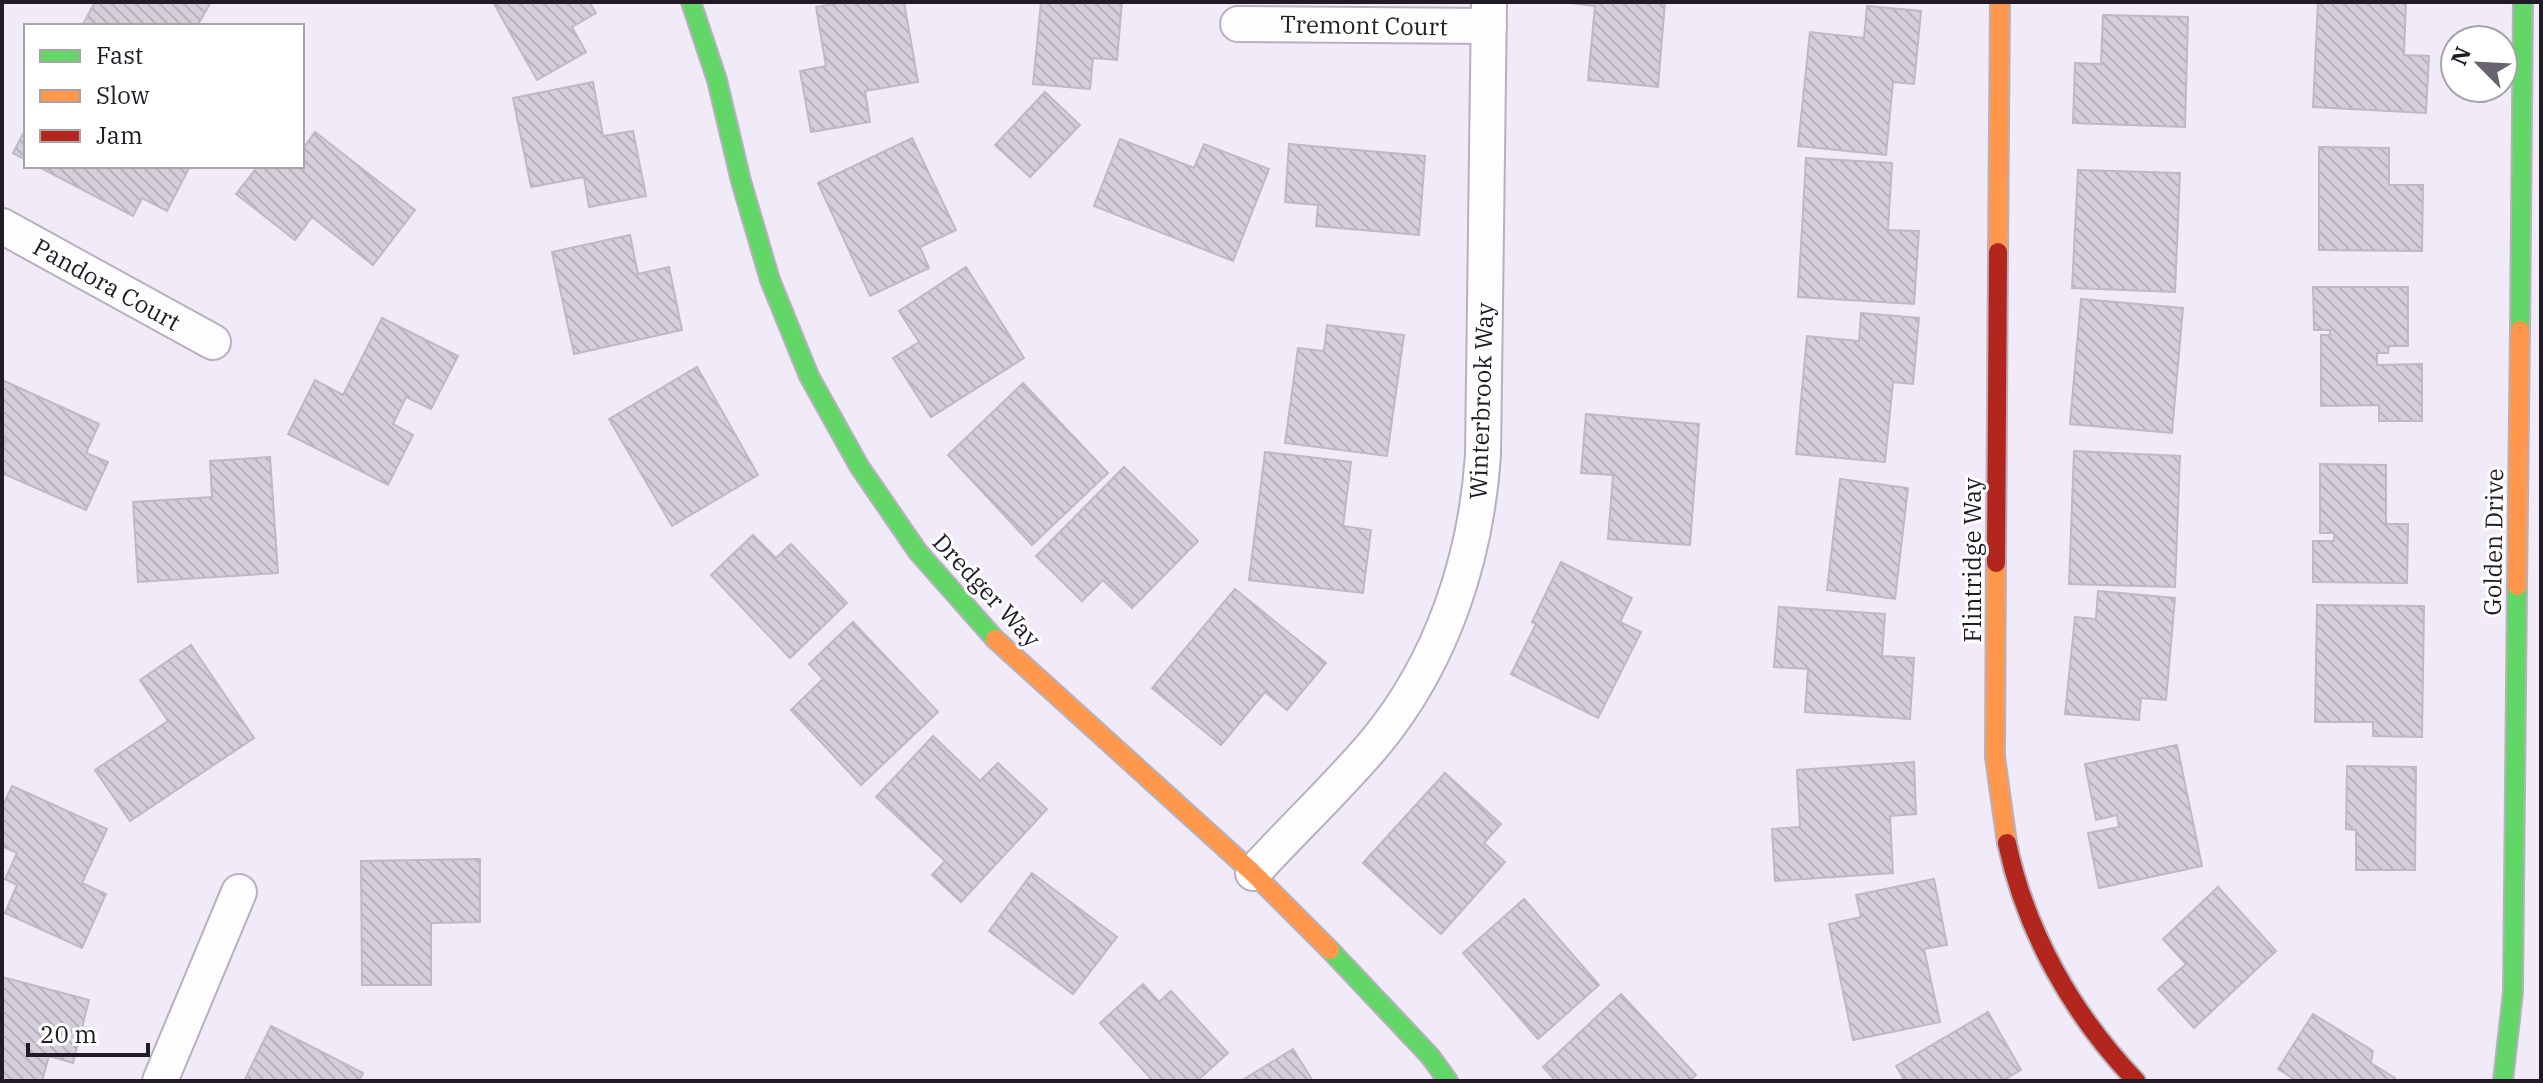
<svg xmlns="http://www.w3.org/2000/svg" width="2543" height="1083" viewBox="0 0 2543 1083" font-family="'IBM Plex Serif',serif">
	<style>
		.building { fill: url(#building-back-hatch); stroke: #beb9c4; stroke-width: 2 }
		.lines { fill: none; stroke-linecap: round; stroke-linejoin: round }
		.street-casing { stroke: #b6b1bc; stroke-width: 38 }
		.fast-casing { stroke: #b6b1bc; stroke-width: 22 }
		.slow-casing { stroke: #b6b1bc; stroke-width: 22 }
		.jam-casing { stroke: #b6b1bc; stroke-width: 22 }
		.street { stroke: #fdfcfe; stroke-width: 34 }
		.fast { stroke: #63d668; stroke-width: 18 }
		.slow { stroke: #ff974d; stroke-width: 18 }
		.jam { stroke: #b3261e; stroke-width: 18 }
		.labels { text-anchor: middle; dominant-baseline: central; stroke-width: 6; stroke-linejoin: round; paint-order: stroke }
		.street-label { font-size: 24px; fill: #201b24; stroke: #fff }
	</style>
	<defs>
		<pattern id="building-back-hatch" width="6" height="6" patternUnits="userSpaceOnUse" patternTransform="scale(2)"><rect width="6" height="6" fill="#d5cfda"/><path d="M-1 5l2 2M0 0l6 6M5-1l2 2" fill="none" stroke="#b7b1bb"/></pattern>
	</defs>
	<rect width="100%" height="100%" fill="#f1eaf8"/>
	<g class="building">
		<polygon points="95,2 211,2 197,26 82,26"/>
		<polygon points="493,2 589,2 596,13 572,27 586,52 537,80"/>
		<polygon points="845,2 904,2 918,82 865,91 870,122 811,132 800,71 826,66 816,7"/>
		<polygon points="1041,2 1122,2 1117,60 1093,58 1090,89 1033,84"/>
		<polygon points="1665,2 1658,87 1588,80 1595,6 1561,2"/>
		<polygon points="2318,2 2406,2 2404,55 2429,56 2426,113 2313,107"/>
		<polygon points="1867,6 1921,11 1914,84 1893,82 1886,155 1798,146 1810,32 1864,38"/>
		<polygon points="2103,15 2188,17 2185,127 2073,123 2075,63 2101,64"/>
		<polygon points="593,82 603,136 633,131 646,196 589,207 584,177 531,187 513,98"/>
		<polygon points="1045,92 1080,125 1030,177 995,145"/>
		<polygon points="26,128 26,160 13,153"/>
		<polygon points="315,132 415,210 373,265 312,217 295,240 236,194 258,166 302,166 302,150"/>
		<polygon points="912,138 956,230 920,247 929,268 870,296 818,183"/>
		<polygon points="1120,139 1194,168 1204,144 1269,169 1233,261 1094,206"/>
		<polygon points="1289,144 1425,156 1419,235 1316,226 1318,205 1285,202"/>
		<polygon points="2319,147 2389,148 2389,185 2423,185 2422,251 2319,250"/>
		<polygon points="1806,158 1892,163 1888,230 1919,231 1914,304 1798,297"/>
		<polygon points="37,166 190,166 167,211 142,198 133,216"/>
		<polygon points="2078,170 2180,173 2175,292 2072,288"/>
		<polygon points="630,235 638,274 669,267 682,330 574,354 552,252"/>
		<polygon points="966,267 1024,358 931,417 893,358 919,342 899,311"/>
		<polygon points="2313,287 2408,287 2408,346 2389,346 2388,353 2377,353 2377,365 2422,364 2422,421 2379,421 2379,405 2321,406 2321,335 2330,335 2330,330 2314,330"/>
		<polygon points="2081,299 2183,308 2172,433 2070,424"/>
		<polygon points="1861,313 1919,318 1913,384 1893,382 1885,462 1796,454 1807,336 1859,341"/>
		<polygon points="382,318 458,356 431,409 406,397 393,424 413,435 388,485 288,434 315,380 343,395"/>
		<polygon points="1327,325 1404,335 1387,456 1285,443 1298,348 1324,351"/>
		<polygon points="697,367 758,475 672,526 609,419"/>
		<polygon points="2,380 99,424 86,453 108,462 86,510 2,473 2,449 6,441 2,440"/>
		<polygon points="1023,383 1108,473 1032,545 948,455"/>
		<polygon points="1586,414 1699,424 1690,545 1608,539 1613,475 1581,473"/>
		<polygon points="2074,451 2180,456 2175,587 2069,584"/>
		<polygon points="1265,452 1351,462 1343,526 1371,530 1363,593 1249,580"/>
		<polygon points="270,457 278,573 138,582 133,502 212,497 210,461"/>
		<polygon points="2320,464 2386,465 2386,524 2408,524 2407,583 2313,582 2313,541 2334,541 2334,533 2320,533"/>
		<polygon points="1124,467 1198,541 1132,608 1103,580 1082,601 1036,556"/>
		<polygon points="1840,479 1908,488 1895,599 1827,590"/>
		<polygon points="753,535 776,558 791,544 847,603 790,658 711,575"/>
		<polygon points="1561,562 1632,598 1620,622 1641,632 1598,718 1511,674 1536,624 1532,622"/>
		<polygon points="1235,589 1326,663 1287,710 1265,692 1221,745 1152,688"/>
		<polygon points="2098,591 2175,598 2166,700 2141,698 2139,720 2065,714 2075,617 2096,619"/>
		<polygon points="2317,605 2424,606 2422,737 2373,736 2373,722 2315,722"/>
		<polygon points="1779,607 1885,614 1882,656 1914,658 1910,719 1805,712 1808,669 1774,667"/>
		<polygon points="853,622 938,712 861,785 791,710 823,679 809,664"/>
		<polygon points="191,645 254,738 130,821 95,770 168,721 140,680"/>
		<polygon points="933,736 980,781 998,763 1047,809 961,902 932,875 945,861 876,797"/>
		<polygon points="2177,745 2202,866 2099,888 2088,833 2119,827 2117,815 2096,820 2085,764"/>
		<polygon points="1914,762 1916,814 1890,816 1893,873 1775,881 1772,829 1800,827 1797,770"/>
		<polygon points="2347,766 2416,767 2415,870 2356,870 2356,830 2346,829"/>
		<polygon points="1445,773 1501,824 1484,843 1505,862 1441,934 1363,863"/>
		<polygon points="12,786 107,829 82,883 106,894 82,948 5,913 17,885 5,879 17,853 2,846 2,808"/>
		<polygon points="480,859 480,922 431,923 431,985 362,985 361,861"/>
		<polygon points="1032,873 1117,937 1073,994 989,931"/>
		<polygon points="1934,879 1947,945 1924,949 1940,1022 1853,1040 1829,924 1861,917 1856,895"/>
		<polygon points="2218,887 2276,951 2194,1028 2158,989 2186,964 2163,939"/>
		<polygon points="1524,899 1599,985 1538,1039 1463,953"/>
		<polygon points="2,977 89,1000 73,1063 49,1056 42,1081 2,1081"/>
		<polygon points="1143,984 1159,1002 1171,991 1228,1053 1197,1081 1153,1081 1100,1023"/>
		<polygon points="1621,994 1696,1075 1689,1081 1556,1081 1543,1067"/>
		<polygon points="1988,1012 2021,1070 2002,1081 1905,1081 1896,1066"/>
		<polygon points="2313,1014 2373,1051 2371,1063 2395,1078 2393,1081 2297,1081 2278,1069"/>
		<polygon points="271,1026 363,1073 359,1081 244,1081"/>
		<polygon points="1293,1049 1313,1081 1241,1081"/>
	</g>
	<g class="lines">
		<defs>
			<g id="street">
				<polyline points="1238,24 1489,26"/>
				<polyline points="2,226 213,342"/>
				<path d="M1253,873C1293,829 1337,788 1375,743C1442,662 1476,559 1483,455L1489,2"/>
				<polyline points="160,1081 239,892"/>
			</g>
			<g id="fast">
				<polyline points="691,2 717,80 741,181 770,280 809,376 859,466 918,552 995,639"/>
				<polyline points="2520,330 2523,2"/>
				<polyline points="1330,950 1430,1056 1448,1081"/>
				<polyline points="2503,1081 2513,992 2517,586"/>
			</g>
			<g id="slow">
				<polyline points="1998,252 2000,2"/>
				<polyline points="1996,563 1995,757 2007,843"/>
				<polyline points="2517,586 2520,330"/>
				<polyline points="995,639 1253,873 1330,950"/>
			</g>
			<g id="jam">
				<polyline points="1996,563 1998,252"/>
				<path d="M2007,843C2026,933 2073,1015 2136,1081"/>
			</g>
		</defs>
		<use href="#street" class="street-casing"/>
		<use href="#fast" class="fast-casing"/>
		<use href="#slow" class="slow-casing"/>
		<use href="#jam" class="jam-casing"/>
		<use href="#street" class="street"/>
		<use href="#fast" class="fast"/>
		<use href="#slow" class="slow"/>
		<use href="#jam" class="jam"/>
	</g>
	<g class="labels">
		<g class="street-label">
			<text transform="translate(1364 25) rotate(1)">Tremont Court</text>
			<text transform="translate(107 284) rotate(29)">Pandora Court</text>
			<text transform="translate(1481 401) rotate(-88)">Winterbrook Way</text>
			<text transform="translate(2493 542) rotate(-89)">Golden Drive</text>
			<text transform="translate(1972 560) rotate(-90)">Flintridge Way</text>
			<text transform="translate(987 590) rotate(47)">Dredger Way</text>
		</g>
	</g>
	<rect width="2543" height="1083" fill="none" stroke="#201b24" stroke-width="8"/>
	<rect x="24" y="24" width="280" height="144" fill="#ffffff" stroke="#a6a4a7" stroke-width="2"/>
	<rect x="40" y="50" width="40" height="12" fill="#63d668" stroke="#a6a4a7" stroke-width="2"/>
	<text x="96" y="64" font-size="24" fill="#201b24">Fast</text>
	<rect x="40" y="90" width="40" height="12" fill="#ff974d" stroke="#a6a4a7" stroke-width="2"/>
	<text x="96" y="104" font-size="24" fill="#201b24">Slow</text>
	<rect x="40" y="130" width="40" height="12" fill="#b3261e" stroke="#a6a4a7" stroke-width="2"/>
	<text x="96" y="144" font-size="24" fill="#201b24">Jam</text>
	<g transform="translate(2479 64) rotate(294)"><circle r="38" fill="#ffffff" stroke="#a6a4a7" stroke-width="2"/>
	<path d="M0-6L14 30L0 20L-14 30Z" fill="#69636e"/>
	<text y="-12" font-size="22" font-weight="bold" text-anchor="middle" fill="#201b24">N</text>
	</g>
	<path d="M28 1043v12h120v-12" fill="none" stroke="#201b24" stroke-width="4"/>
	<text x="40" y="1043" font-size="24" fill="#201b24" stroke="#ffffff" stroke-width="6" paint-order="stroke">20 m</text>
</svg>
